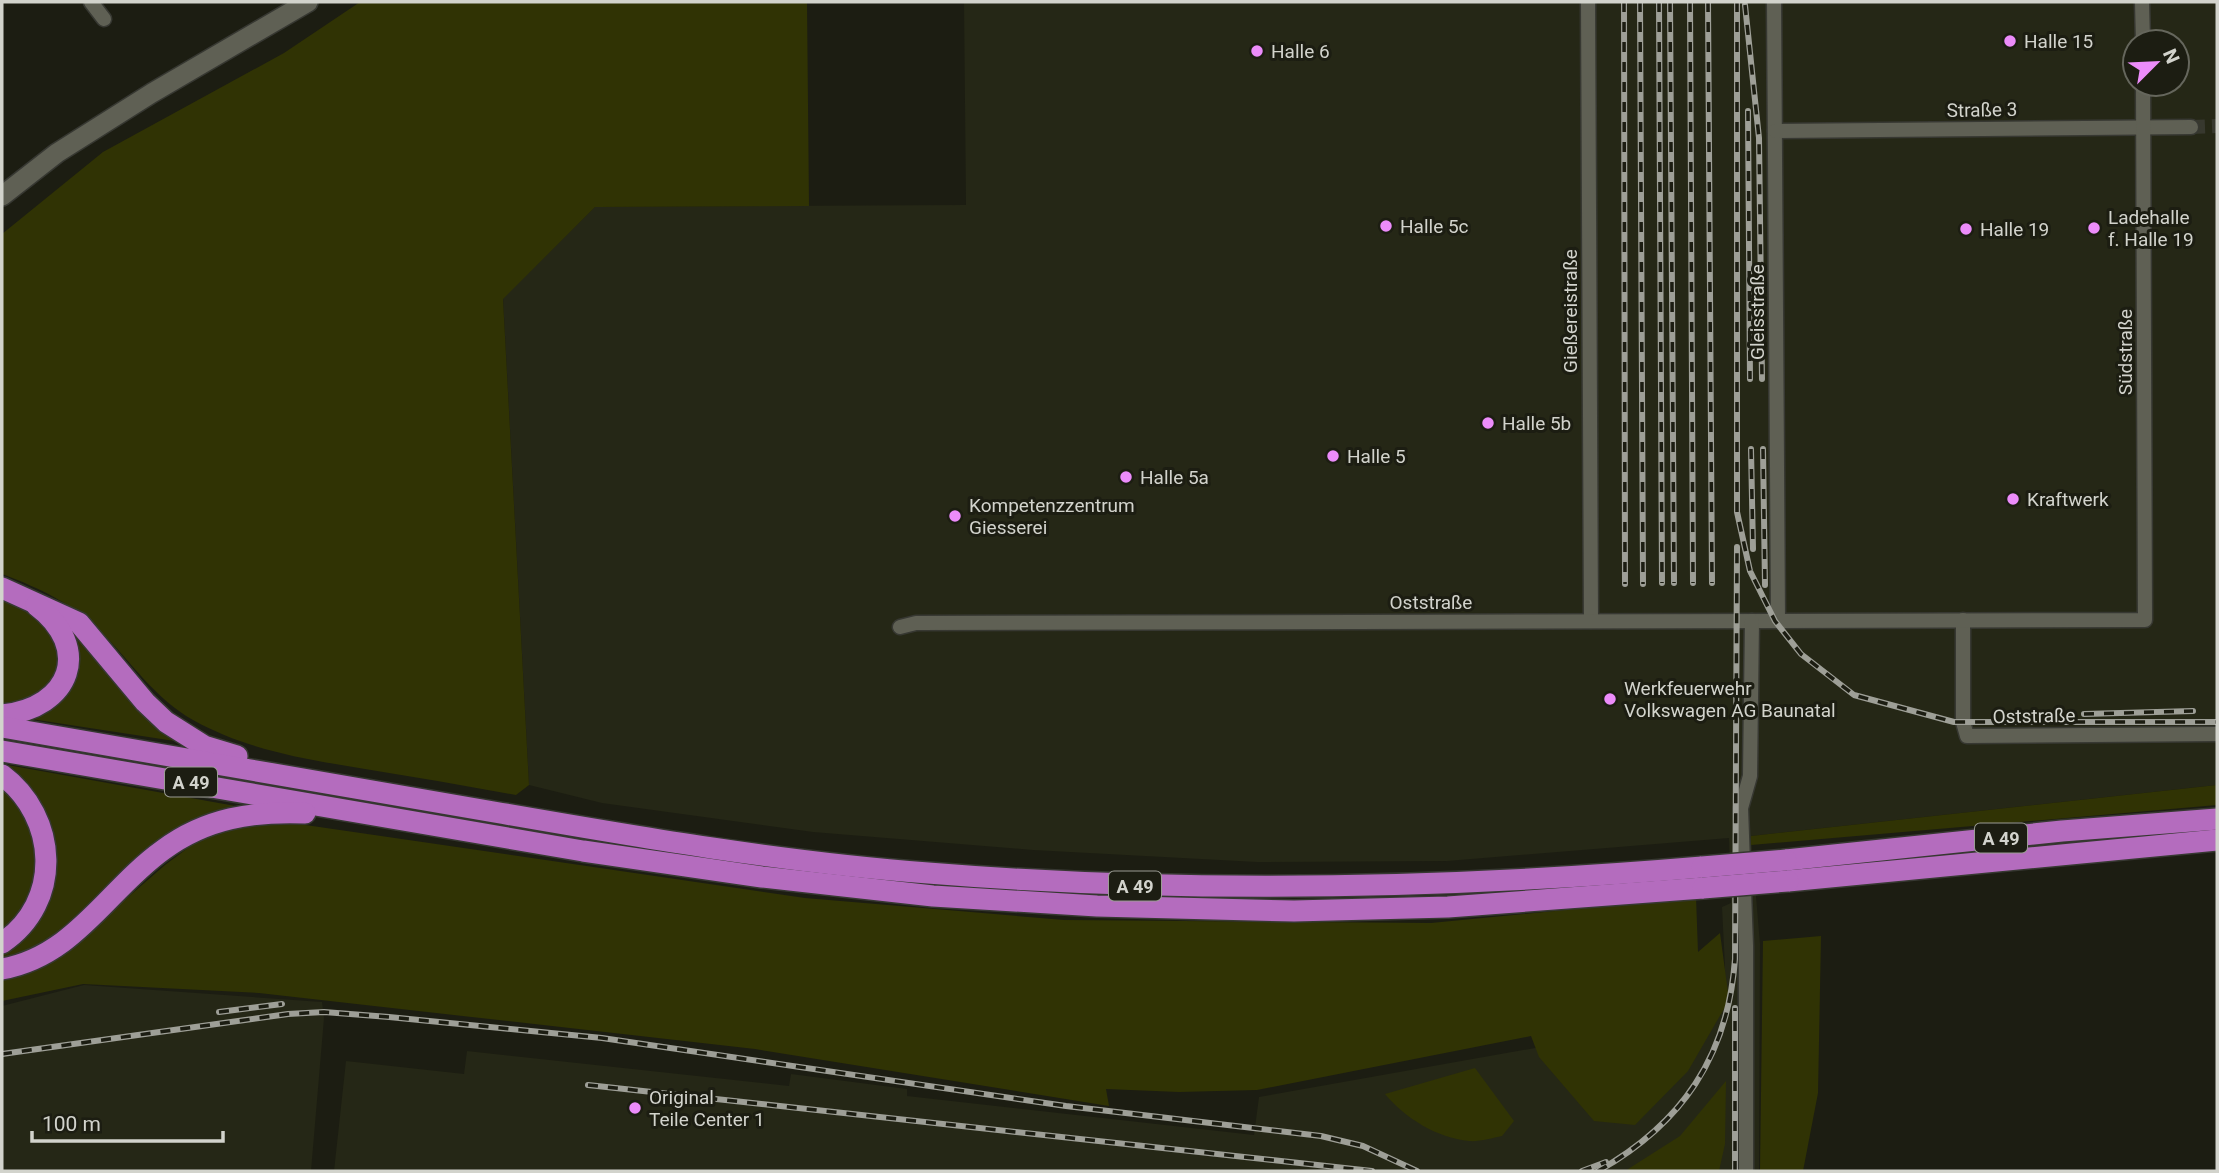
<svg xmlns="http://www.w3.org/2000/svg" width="2219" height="1173" viewBox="0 0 2219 1173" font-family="Roboto,sans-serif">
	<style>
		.built { fill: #252716; fill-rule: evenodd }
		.green { fill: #303304 }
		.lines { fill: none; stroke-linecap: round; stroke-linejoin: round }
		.street-tunnel { stroke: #37382e; stroke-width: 14; stroke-dasharray: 14 7; stroke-linecap: butt }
		.street-casing { stroke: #373832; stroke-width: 17 }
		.secondary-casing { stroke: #373832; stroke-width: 22 }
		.highway-casing { stroke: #373832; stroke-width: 24 }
		.street { stroke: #5f6054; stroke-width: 14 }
		.secondary { stroke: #5f6054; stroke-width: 19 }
		.highway { stroke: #b46cbe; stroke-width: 21 }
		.rail-casing { stroke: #9e9f97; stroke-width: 6 }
		.rail { stroke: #1c1d12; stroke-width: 3.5; stroke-dasharray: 10; stroke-linecap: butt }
		.highway-bridge-casing { stroke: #373832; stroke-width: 24; stroke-linecap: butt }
		.highway-bridge { stroke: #b46cbe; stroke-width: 21 }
		.poi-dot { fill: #ec8cfa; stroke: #1c1d12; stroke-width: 2.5 }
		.labels { text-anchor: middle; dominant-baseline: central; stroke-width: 6; stroke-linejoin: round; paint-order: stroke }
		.shield { fill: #1c1d12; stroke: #9b9c94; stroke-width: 2 }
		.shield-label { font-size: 18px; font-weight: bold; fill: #d2d3cc }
		.poi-label { font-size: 19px; fill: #d2d3cc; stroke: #1c1d12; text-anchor: start }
		.street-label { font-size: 19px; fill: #d2d3cc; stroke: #1c1d12 }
	</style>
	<rect width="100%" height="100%" fill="#1c1d12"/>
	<g class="built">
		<path d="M964,2H2217V785L1751,836L1760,944L1759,1171H334L346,1061L464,1074L467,1051L789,1086L791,1074L907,1089V1096L1254,1135L1259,1097L1704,1018L1721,1001L1725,967L1722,907L1731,903L1729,838L1447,861L1257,862L1033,850L813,832L602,803L529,785L503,298L595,207L966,205ZM2135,42H2177V84H2135Z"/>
		<polygon points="84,985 322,1002 324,1018 311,1171 2,1171 2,1006"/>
	</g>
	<g class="green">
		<path d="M360,2H807L809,206L595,207L503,299L529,785L516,795C466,786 415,777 365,769C304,759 247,750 193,720C156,699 134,666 105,636C77,606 40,588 2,574V234L103,152L284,53Z"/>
		<path d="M2,600C44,619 52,625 61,670L31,702L2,706Z"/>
		<polygon points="71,625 181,742 31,719 45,712"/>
		<polygon points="2,764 241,807 64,934 2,963 2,951 52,852"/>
		<path d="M2,783C10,794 22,805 28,818C49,858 31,902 2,932Z"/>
		<polygon points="2217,785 2217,805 1751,845 1751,836"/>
		<polygon points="251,817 805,898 1064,920 1431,923 1696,897 1698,952 1720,933 1729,1000 1688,1071 1635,1125 1594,1121 1539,1057 1531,1036 1257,1090 1179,1092 1106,1089 1109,1106 755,1049 259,993 83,984 2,1001 2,977 90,930 165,865 209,832"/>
		<polygon points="1821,936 1818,1093 1803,1171 1760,1171 1763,941"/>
		<path d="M1475,1068L1514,1121L1502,1136C1492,1138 1479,1142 1469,1141C1437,1138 1405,1118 1385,1094Z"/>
		<polygon points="1726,1081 1725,1144 1719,1171 1625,1171 1680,1136"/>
	</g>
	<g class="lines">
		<polyline class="street-tunnel" points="2191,127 2217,126"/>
		<defs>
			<g id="street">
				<polyline points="91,2 104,19"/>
				<polyline points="1588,2 1591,621"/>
				<polyline points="1774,2 1778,621"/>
				<polyline points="2142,2 2143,42"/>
				<polyline points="1775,131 2191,127"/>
				<polyline points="1963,620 1963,722 1967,736 2217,734"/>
				<polyline points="900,627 916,623 2145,620 2143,84"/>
				<polyline points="1746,1171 1746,946 1741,808 1750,776 1752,621"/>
			</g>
			<polyline id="secondary" points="2,196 57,153 152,93 308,2"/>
			<g id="highway">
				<polyline points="2,588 79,623 145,702 166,722 204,746 237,756"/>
				<path d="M2,715C71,708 93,648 36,605"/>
				<path d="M2,727C166,755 330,784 494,812C638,837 782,862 928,873C1187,894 1443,889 1702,867"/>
				<polyline points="2,751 583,851 762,877 933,896 1097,906 1294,911 1448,907 1703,888"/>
				<path d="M2,775C58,817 63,902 2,943"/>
				<polyline points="1786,860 2062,831 2217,819"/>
				<polyline points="1788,881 2217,840"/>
				<path d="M2,969C75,956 107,890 163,850C206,818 253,811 305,813"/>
			</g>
		</defs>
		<use href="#street" class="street-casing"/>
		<use href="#secondary" class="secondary-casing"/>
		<use href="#highway" class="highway-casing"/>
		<use href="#street" class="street"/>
		<use href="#secondary" class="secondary"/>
		<use href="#highway" class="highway"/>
		<defs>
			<g id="rail">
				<polyline points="1624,2 1625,584"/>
				<polyline points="1640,2 1643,584"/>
				<polyline points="1659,2 1662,583"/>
				<polyline points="1670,2 1674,583"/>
				<polyline points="1690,2 1693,583"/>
				<polyline points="1708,2 1712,583"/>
				<polyline points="1737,2 1737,512 1750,571 1775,621 1801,654 1854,695 1954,722 2217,722"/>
				<polyline points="1745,5 1759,138 1762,379"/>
				<polyline points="1748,111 1750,379"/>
				<polyline points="1751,449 1753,549"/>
				<polyline points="1763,449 1765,585"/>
				<polyline points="2084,714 2193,711"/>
				<polyline points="219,1012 282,1004"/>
				<polyline points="2,1054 288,1014 324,1012 389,1017 602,1038 1066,1106 1321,1136 1363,1146 1417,1171"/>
				<polyline points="588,1085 1372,1171"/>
				<polyline points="1582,1171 1606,1162"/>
				<path d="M1598,1171C1682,1124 1728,1056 1735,959L1737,547"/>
				<polyline points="1735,1171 1735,1008"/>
			</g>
		</defs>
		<use href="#rail" class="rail-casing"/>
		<use href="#rail" class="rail"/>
		<defs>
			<g id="highway-bridge">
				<polyline points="1702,867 1786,860"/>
				<polyline points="1703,888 1788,881"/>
			</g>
		</defs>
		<use href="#highway-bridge" class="highway-bridge-casing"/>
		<use href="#highway-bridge" class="highway-bridge"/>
	</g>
	<g class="poi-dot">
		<circle cx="2010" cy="41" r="7"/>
		<circle cx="1257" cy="51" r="7"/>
		<circle cx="1386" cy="226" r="7"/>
		<circle cx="2094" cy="228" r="7"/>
		<circle cx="1966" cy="229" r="7"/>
		<circle cx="1488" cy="423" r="7"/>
		<circle cx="1333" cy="456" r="7"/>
		<circle cx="1126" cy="477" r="7"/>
		<circle cx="2013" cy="499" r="7"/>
		<circle cx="955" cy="516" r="7"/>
		<circle cx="1610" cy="699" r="7"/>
		<circle cx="635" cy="1108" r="7"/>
	</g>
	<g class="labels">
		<g class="shield">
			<rect x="165" y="767.5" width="52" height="29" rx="5"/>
			<rect x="1975" y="823.5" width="52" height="29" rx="5"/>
			<rect x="1109" y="871.5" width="52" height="29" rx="5"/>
		</g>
		<g class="shield-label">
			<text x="191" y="782">A 49</text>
			<text x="2001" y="838">A 49</text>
			<text x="1135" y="886">A 49</text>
		</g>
		<g class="poi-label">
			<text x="2024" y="41">Halle 15</text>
			<text x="1271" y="51">Halle 6</text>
			<text x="2108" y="217">Ladehalle<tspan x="2108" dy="22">f. Halle 19</tspan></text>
			<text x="1400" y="226">Halle 5c</text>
			<text x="1980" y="229">Halle 19</text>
			<text x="1502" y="423">Halle 5b</text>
			<text x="1347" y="456">Halle 5</text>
			<text x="1140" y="477">Halle 5a</text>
			<text x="2027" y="499">Kraftwerk</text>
			<text x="969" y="505">Kompetenzzentrum<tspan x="969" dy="22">Giesserei</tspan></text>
			<text x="1624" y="688">Werkfeuerwehr<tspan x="1624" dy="22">Volkswagen AG Baunatal</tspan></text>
			<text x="649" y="1097">Original<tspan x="649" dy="22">Teile Center 1</tspan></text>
		</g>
		<g class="street-label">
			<text transform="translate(1982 110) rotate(-1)">Straße 3</text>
			<text transform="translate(1570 311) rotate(-90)">Gießereistraße</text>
			<text transform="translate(1757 312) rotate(-90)">Gleisstraße</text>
			<text transform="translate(2125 352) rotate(-90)">Südstraße</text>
			<text x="1431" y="602">Oststraße</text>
			<text transform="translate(2034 716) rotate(-1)">Oststraße</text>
		</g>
	</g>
	<rect width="2219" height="1173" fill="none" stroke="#d2d3cc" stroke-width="7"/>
	<g transform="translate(2156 63) rotate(66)"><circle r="33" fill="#1c1d12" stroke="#65665c" stroke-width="2"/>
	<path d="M0-5L12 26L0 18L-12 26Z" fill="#ec8cfa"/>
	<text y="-10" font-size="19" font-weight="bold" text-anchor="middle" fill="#d2d3cc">N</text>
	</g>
	<path d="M32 1131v10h191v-10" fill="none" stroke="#d2d3cc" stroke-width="3.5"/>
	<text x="42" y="1131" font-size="21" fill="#d2d3cc" stroke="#1c1d12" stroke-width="5" paint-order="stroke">100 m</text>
</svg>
